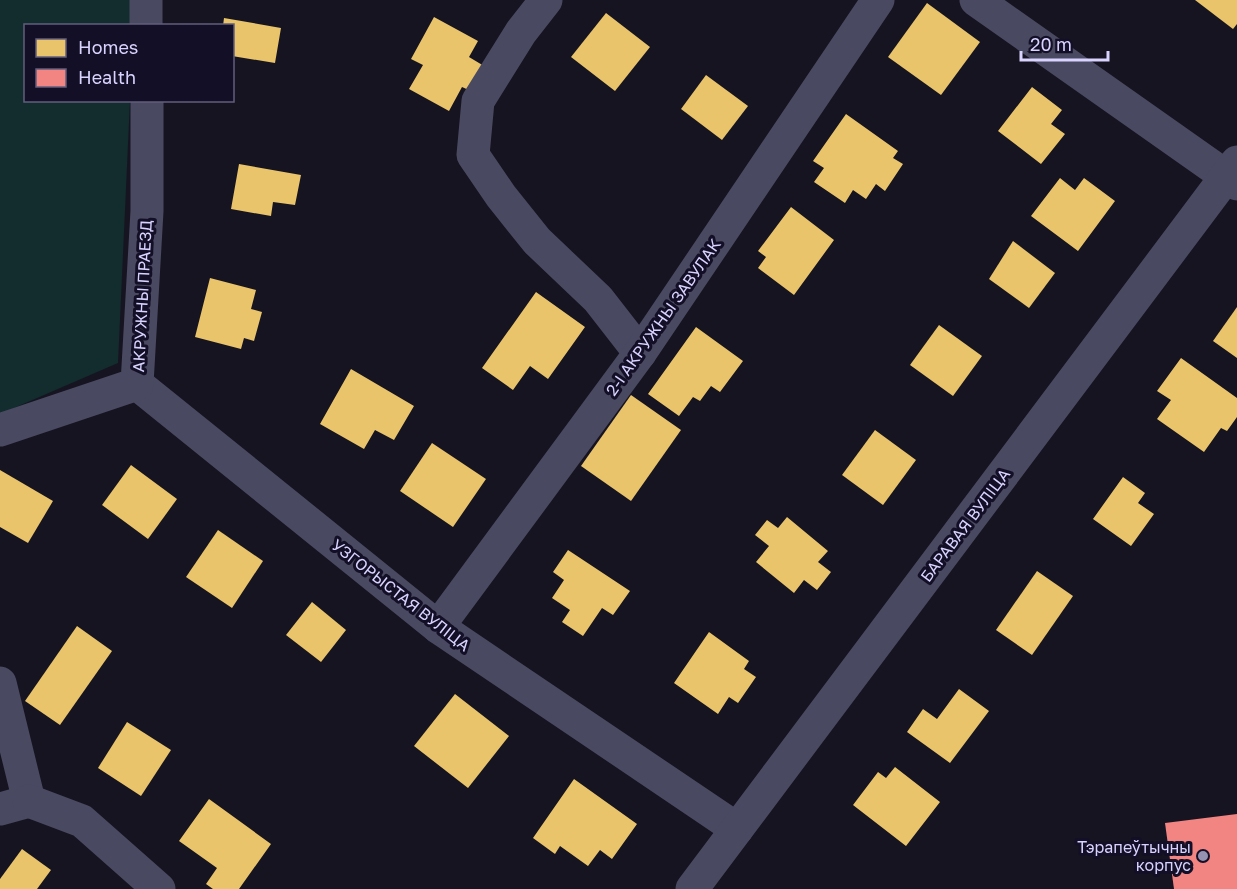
<svg xmlns="http://www.w3.org/2000/svg" width="1237" height="889" viewBox="0 0 1237 889" font-family="'Golos Text',sans-serif">
	<style>
		.green { fill: #132c2d }
		.homes { fill: #e9c46a }
		.health { fill: #f28482 }
		.lines { fill: none; stroke-linecap: round; stroke-linejoin: round }
		.minor { stroke: #4a4962; stroke-width: 33 }
		.poi-dot { fill: #9591b1; stroke: #130f26; stroke-width: 2 }
		.labels { text-anchor: middle; dominant-baseline: central; stroke-width: 6; stroke-linejoin: round; paint-order: stroke }
		.street-label { font-size: 16px; fill: #d9d4ff; stroke: #130f26 }
		.poi-label { font-size: 16px; fill: #d9d4ff; stroke: #130f26; text-anchor: end }
	</style>
	<rect width="100%" height="100%" fill="#161421"/>
	<polygon class="green" points="0,0 133,0 133,25 26,26 26,100 130,101 118,363 0,414"/>
	<g class="homes">
		<polygon points="1195,0 1237,0 1237,24 1233,29"/>
		<polygon points="927,3 980,42 941,95 888,57"/>
		<polygon points="606,13 650,47 615,91 571,57"/>
		<polygon points="434,17 478,41 469,57 484,66 471,91 462,87 449,111 409,89 423,65 411,59"/>
		<polygon points="224,18 281,28 275,63 232,56 232,26 223,26"/>
		<polygon points="706,75 748,106 722,140 681,109"/>
		<polygon points="1032,87 1062,110 1051,124 1065,134 1041,164 998,131"/>
		<polygon points="846,114 898,151 893,158 903,164 885,191 876,184 866,199 853,190 845,203 814,182 824,168 813,161"/>
		<polygon points="239,164 301,175 295,205 273,202 271,216 231,209"/>
		<polygon points="1060,178 1075,190 1084,178 1115,201 1078,251 1031,216"/>
		<polygon points="791,207 834,240 794,295 758,268 766,257 758,251"/>
		<polygon points="1013,241 1055,273 1029,308 989,279"/>
		<polygon points="210,278 256,290 251,309 262,312 254,341 244,338 241,349 195,337"/>
		<polygon points="536,292 585,327 548,379 530,366 513,390 482,368"/>
		<polygon points="1237,307 1237,358 1213,341"/>
		<polygon points="939,325 982,356 953,396 910,365"/>
		<polygon points="696,327 743,361 720,392 711,386 700,401 693,397 679,416 648,394"/>
		<polygon points="1181,358 1237,398 1237,417 1227,431 1221,428 1204,452 1157,419 1171,400 1157,391"/>
		<polygon points="351,369 414,406 394,440 375,430 364,449 320,424"/>
		<polygon points="631,395 681,430 631,501 581,466"/>
		<polygon points="875,430 916,460 883,505 842,475"/>
		<polygon points="432,443 486,479 453,527 400,491"/>
		<polygon points="131,465 177,499 148,539 102,505"/>
		<polygon points="0,470 53,501 28,543 0,527"/>
		<polygon points="1123,477 1145,493 1138,503 1154,514 1131,546 1093,519"/>
		<polygon points="787,517 828,551 818,562 831,572 817,590 804,580 794,593 756,562 769,546 755,535 767,520 778,528"/>
		<polygon points="218,530 263,561 232,608 186,577"/>
		<polygon points="568,550 630,591 613,615 602,608 583,636 562,622 570,610 552,598 564,580 553,572"/>
		<polygon points="1037,571 1073,596 1032,655 996,630"/>
		<polygon points="312,602 346,630 321,662 286,635"/>
		<polygon points="77,626 112,651 60,725 25,701"/>
		<polygon points="709,632 749,661 744,669 756,677 738,703 729,697 718,714 674,683"/>
		<polygon points="959,689 989,711 950,763 907,732 923,709 937,719"/>
		<polygon points="455,694 509,736 468,788 414,746"/>
		<polygon points="127,722 171,750 141,796 98,768"/>
		<polygon points="895,767 940,802 906,846 853,805 878,772 886,778"/>
		<polygon points="574,779 637,824 612,859 600,850 588,866 560,846 555,854 533,838"/>
		<polygon points="209,799 271,844 239,889 213,889 206,884 217,868 179,841"/>
		<polygon points="22,849 51,870 37,889 0,889 0,879"/>
	</g>
	<polygon class="health" points="1237,814 1237,889 1174,889 1165,823"/>
	<g class="lines">
		<g class="minor">
			<polyline points="146,0 146,26"/>
			<polyline points="546,0 521,32 478,101 473,155 501,196 537,241 598,299 640,353"/>
			<polyline points="976,0 1237,184"/>
			<polyline points="137,384 438,627 737,829"/>
			<polyline points="0,430 137,384 147,211 147,100"/>
			<polyline points="438,627 640,353 878,0"/>
			<polyline points="0,683 29,801 0,809"/>
			<polyline points="29,801 82,821 159,889"/>
			<polyline points="692,889 1237,162"/>
		</g>
	</g>
	<circle class="poi-dot" cx="1203" cy="856" r="6"/>
	<g class="labels">
		<g class="street-label">
			<text transform="translate(142 296) rotate(-87)">АКРУЖНЫ ПРАЕЗД</text>
			<text transform="translate(663 317) rotate(-55)">2-І АКРУЖНЫ ЗАВУЛАК</text>
			<text transform="translate(965 525) rotate(-53)">БАРАВАЯ ВУЛІЦА</text>
			<text transform="translate(401 595) rotate(38)">УЗГОРЫСТАЯ ВУЛІЦА</text>
		</g>
		<g class="poi-label">
			<text x="1191" y="847">Тэрапеўтычны<tspan x="1191" dy="18">корпус</tspan></text>
		</g>
	</g>
	<rect x="24" y="24" width="210" height="78" fill="#130f26" stroke="#625e7d" stroke-width="1.5"/>
	<rect x="36" y="39" width="30" height="18" fill="#e9c46a" stroke="#625e7d" stroke-width="1.5"/>
	<text x="78" y="54" font-size="18" fill="#d9d4ff">Homes</text>
	<rect x="36" y="69" width="30" height="18" fill="#f28482" stroke="#625e7d" stroke-width="1.5"/>
	<text x="78" y="84" font-size="18" fill="#d9d4ff">Health</text>
	<path d="M1021 51v9h87v-9" fill="none" stroke="#d9d4ff" stroke-width="3"/>
	<text x="1030" y="51" font-size="18" fill="#d9d4ff" stroke="#130f26" stroke-width="4.5" paint-order="stroke">20 m</text>
</svg>
